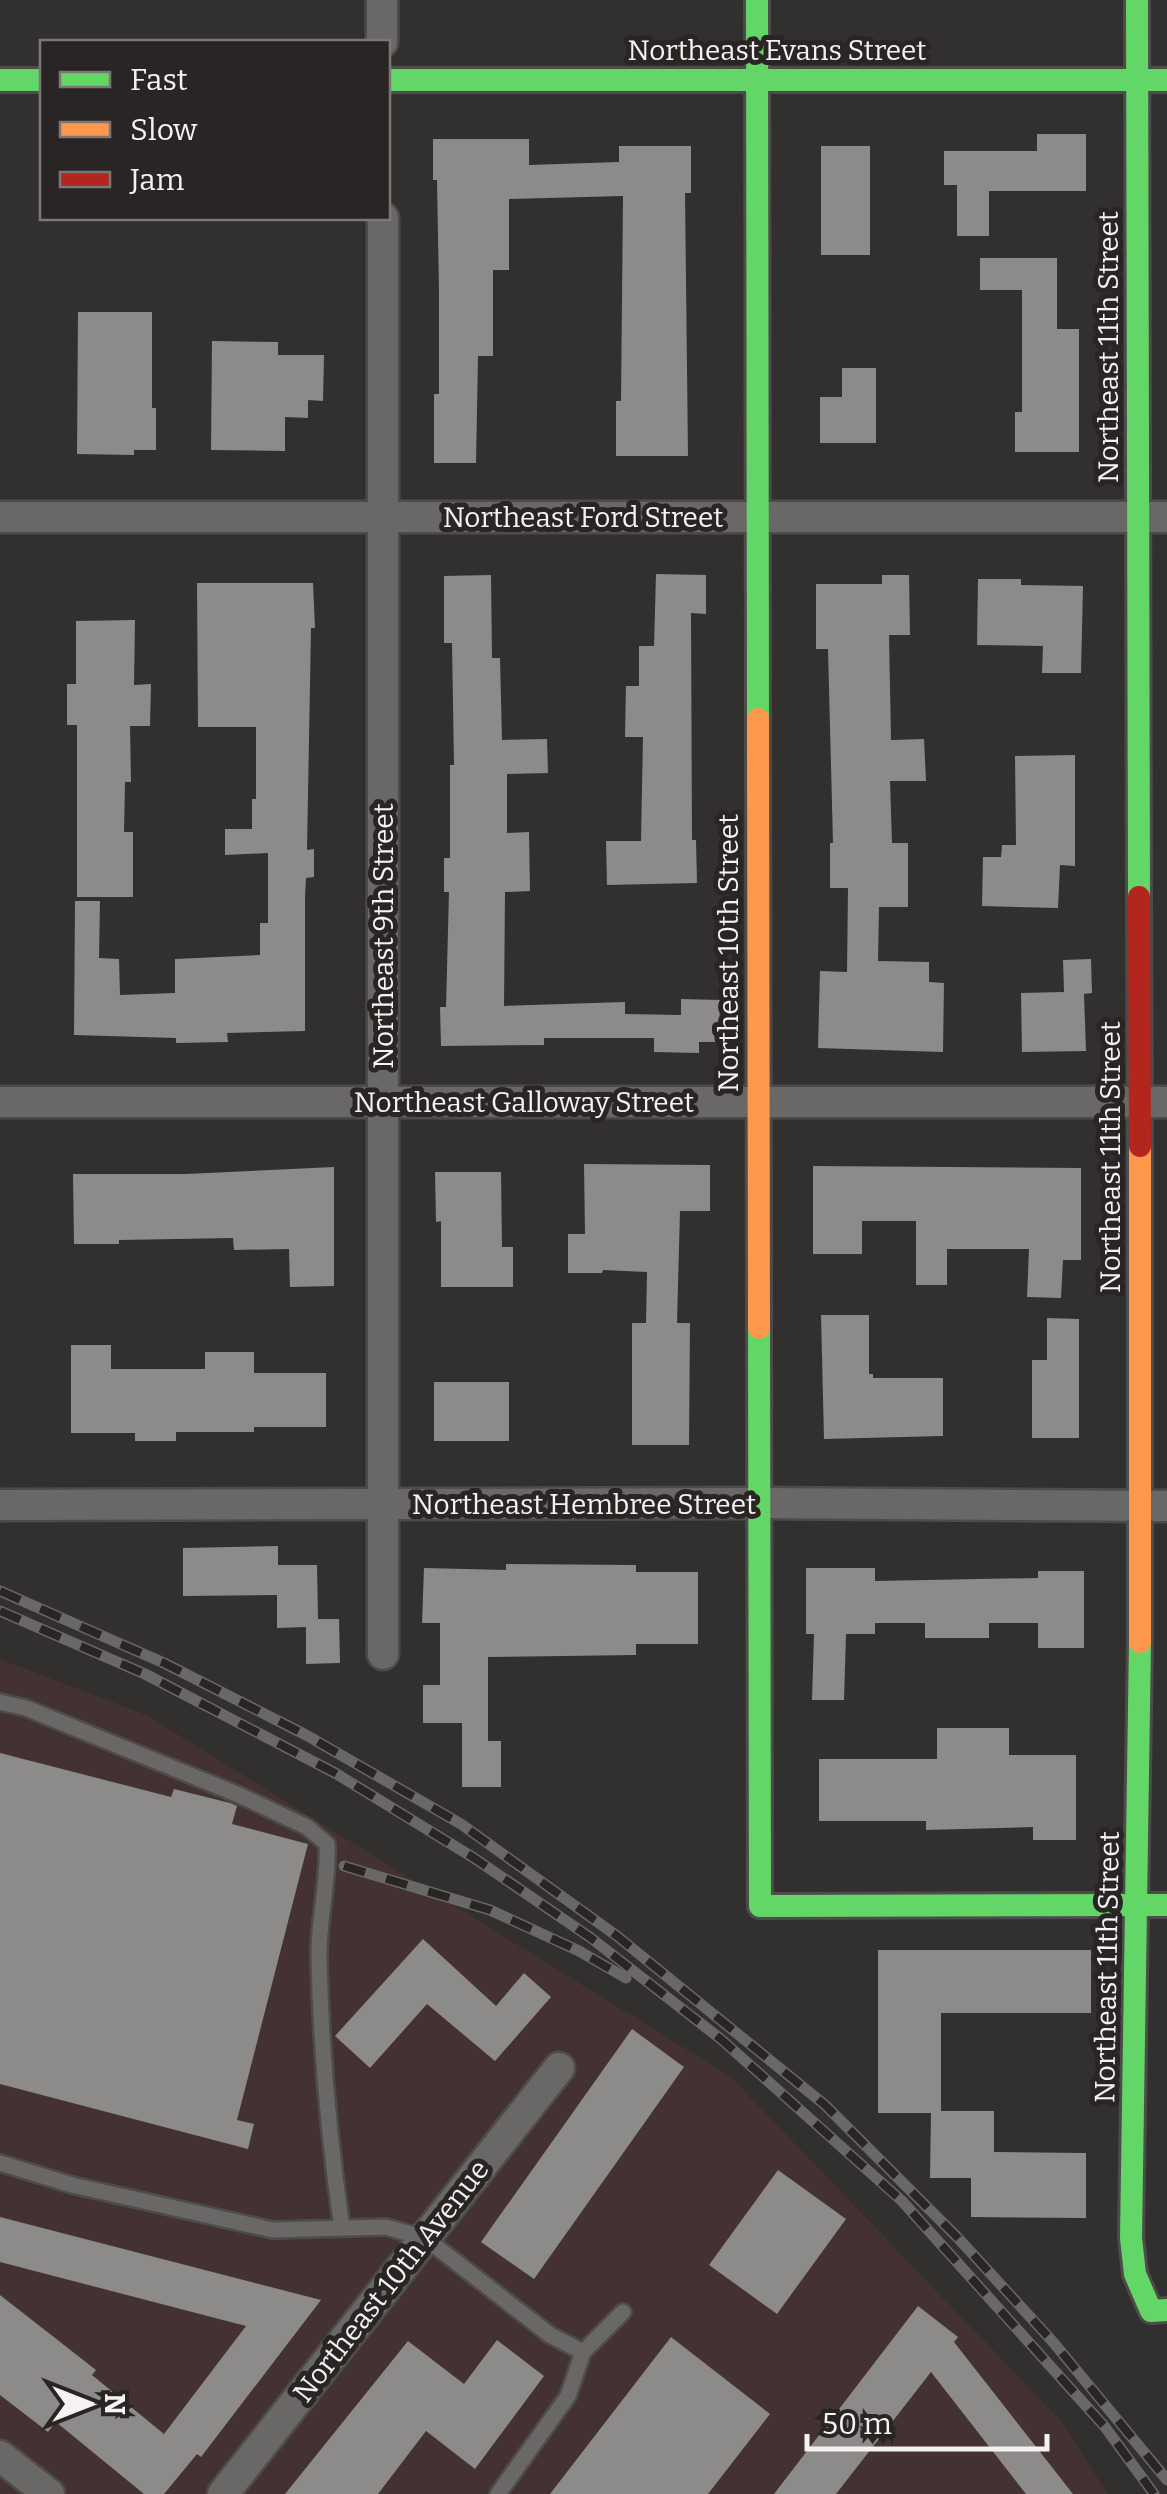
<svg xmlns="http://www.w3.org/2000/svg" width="1167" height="2494" viewBox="0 0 1167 2494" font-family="Bitter,serif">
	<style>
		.industrial { fill: #433231 }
		.building { fill: #8c8b8a }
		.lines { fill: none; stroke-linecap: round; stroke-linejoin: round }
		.lane-casing { stroke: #4e4c4b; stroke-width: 20 }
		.street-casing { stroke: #4e4c4b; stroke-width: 35 }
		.fast-casing { stroke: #4e4c4b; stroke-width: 28 }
		.slow-casing { stroke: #4e4c4b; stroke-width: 28 }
		.jam-casing { stroke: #4e4c4b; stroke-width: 28 }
		.lane { stroke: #6a6867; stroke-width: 15 }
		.street { stroke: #6a6867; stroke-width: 30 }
		.fast { stroke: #63d668; stroke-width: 22 }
		.slow { stroke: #ff974d; stroke-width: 22 }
		.jam { stroke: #b3261e; stroke-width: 22 }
		.rail-casing { stroke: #6a6867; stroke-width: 11 }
		.rail { stroke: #292524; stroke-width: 8; stroke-dasharray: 22; stroke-linecap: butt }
		.labels { text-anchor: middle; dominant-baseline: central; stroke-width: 10; stroke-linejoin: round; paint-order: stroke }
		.street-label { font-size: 28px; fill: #f5f2f1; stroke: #292524 }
	</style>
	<rect width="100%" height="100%" fill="#32302e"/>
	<polygon class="industrial" points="0,1659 146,1715 731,2077 1060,2420 1108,2494 0,2494"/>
	<g class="building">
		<polygon points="1037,134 1086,134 1086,191 989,191 989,236 957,236 957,185 944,185 944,151 1037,151"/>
		<polygon points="433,139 529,139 529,165 619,162 619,146 691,146 691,193 685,193 688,456 616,456 616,401 621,401 623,196 509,199 509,270 493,270 493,356 478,356 476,463 434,463 434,394 439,394 439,291 437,180 433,180"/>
		<rect x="821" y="146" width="49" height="109"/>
		<polygon points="980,258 1057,258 1057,329 1079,329 1079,452 1015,452 1015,412 1022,412 1022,290 980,290"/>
		<polygon points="78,312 152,312 152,408 156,408 156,450 134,450 134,455 77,454"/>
		<polygon points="212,341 278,342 278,355 324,355 323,401 308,400 308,418 285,417 285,451 211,450"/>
		<polygon points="842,368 876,368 876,443 820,443 820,397 842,397"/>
		<polygon points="656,574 706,575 706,614 691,613 692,840 696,840 697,883 607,885 606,841 641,841 643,737 625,737 626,686 639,686 639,646 654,646"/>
		<polygon points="491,575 492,658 500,658 502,740 547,739 548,773 507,774 507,833 529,832 530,891 505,892 504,1006 625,1002 625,1014 681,1015 681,999 720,1000 719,1042 699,1042 699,1053 654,1052 654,1038 544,1038 544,1045 441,1046 440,1007 446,1007 449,892 444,892 444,858 450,858 450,765 454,765 452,643 444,643 444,576"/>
		<polygon points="882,575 909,575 910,635 889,635 891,740 924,739 926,781 890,781 892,843 908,843 908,907 879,907 878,961 929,962 929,982 944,983 943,1052 818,1048 820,971 847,972 848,888 830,888 830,843 833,843 828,649 816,649 816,584 882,584"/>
		<polygon points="978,579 1021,579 1021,585 1083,586 1081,673 1042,673 1043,646 977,645"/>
		<polygon points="197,583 313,583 315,628 311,628 307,850 314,849 314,877 306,878 305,898 305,1031 227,1033 228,1042 176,1043 176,1038 74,1035 75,901 100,901 99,958 119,959 120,995 175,993 175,959 260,955 260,923 268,923 268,853 225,855 225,829 252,829 252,799 256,799 256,727 198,727"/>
		<polygon points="135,620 134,685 151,684 150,726 130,726 131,782 125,782 124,832 133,832 133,897 77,897 77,725 67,725 67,684 76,684 76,621"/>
		<polygon points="1075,755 1075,866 1060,865 1058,908 982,906 983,857 1001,857 1002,845 1016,845 1015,756"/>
		<polygon points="1091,959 1092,993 1084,994 1086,1051 1022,1052 1021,993 1064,992 1063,960"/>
		<polygon points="584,1164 710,1165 710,1211 680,1211 677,1323 690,1323 689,1445 632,1445 632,1323 646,1323 647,1272 603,1270 602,1273 568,1273 568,1234 585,1234"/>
		<polygon points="813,1166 1081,1168 1081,1260 1063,1260 1061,1298 1027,1297 1029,1249 947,1249 947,1285 916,1285 916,1221 862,1221 862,1254 813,1254"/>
		<polygon points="334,1167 334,1286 290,1287 289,1249 234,1250 233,1238 119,1240 119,1244 74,1244 73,1174 186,1174"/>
		<polygon points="435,1172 501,1172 502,1247 513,1247 513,1287 441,1287 441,1221 436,1222"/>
		<polygon points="821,1315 869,1315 869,1374 873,1374 873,1378 943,1378 943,1436 824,1439"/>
		<polygon points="1047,1318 1079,1319 1079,1438 1032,1438 1032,1360 1047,1360"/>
		<polygon points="71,1345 111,1345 111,1369 205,1369 205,1352 254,1352 254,1373 326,1373 326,1427 254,1427 254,1432 176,1432 176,1441 135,1441 135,1433 71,1433"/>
		<rect x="434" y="1382" width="75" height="59"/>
		<polygon points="278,1546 278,1565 317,1565 318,1619 339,1619 340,1663 306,1664 306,1627 277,1628 277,1595 183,1596 183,1548"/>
		<polygon points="506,1564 636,1565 636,1572 698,1572 698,1644 636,1644 636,1655 488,1657 488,1741 501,1741 501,1787 462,1787 462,1723 423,1723 423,1685 440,1685 440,1623 422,1623 424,1568 506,1570"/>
		<polygon points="806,1568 875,1568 875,1581 1038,1578 1038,1571 1084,1571 1084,1648 1038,1648 1038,1623 989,1623 989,1638 925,1638 925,1623 875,1623 875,1634 846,1634 844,1700 812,1700 814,1634 806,1634"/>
		<polygon points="937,1728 1009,1728 1009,1755 1076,1755 1076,1840 1033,1840 1033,1827 926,1830 926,1821 819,1821 819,1759 937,1759"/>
		<polygon points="0,1753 171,1797 174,1789 230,1803 237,1806 232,1824 308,1844 237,2120 254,2124 248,2149 0,2084"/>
		<polygon points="423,1939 496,2006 524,1973 551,1997 495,2061 427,2004 370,2068 335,2036"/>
		<polygon points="878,1950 1091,1950 1091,2013 941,2013 941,2111 994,2111 994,2152 1086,2153 1086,2218 971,2217 971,2178 930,2178 931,2113 878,2113"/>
		<polygon points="632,2029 684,2067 534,2279 481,2242"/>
		<polygon points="778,2170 846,2219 777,2314 709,2265"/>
		<polygon points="0,2217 321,2300 201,2457 197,2454 164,2494 144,2494 56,2422 48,2432 0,2395 0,2295 96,2370 92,2375 164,2434 246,2326 0,2262"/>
		<polygon points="918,2306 958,2337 954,2342 1073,2494 1026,2494 931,2372 836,2494 774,2494"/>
		<polygon points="671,2337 770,2414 708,2494 550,2494"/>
		<polygon points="497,2340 544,2376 475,2469 426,2431 378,2494 285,2494 408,2341 464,2384"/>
	</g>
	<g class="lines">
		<defs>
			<g id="lane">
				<path d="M0,1702L26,1708L239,1795L307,1827L327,1844C329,1883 318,1920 319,1959C321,2049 329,2140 342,2228"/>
				<polyline points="0,2163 72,2185 273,2230 386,2227 425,2238 550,2335 583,2352 623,2312"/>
				<polyline points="498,2494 568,2396 583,2352"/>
			</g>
			<g id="street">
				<polyline points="382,0 382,42"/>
				<polyline points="383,218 383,1654"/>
				<polyline points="0,517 1167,517"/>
				<polyline points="0,1102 1167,1102"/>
				<polyline points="0,1505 759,1503 1167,1506"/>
				<polyline points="0,2456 49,2494"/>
				<polyline points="223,2494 559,2068"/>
			</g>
			<g id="fast">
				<polyline points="757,0 758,719"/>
				<polyline points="1137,0 1139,897"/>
				<polyline points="0,80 42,80"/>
				<polyline points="388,80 1167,80"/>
				<polyline points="759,1328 760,1906 1167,1905"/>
				<polyline points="1140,1642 1131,2238 1135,2274 1151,2311 1167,2310"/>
			</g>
			<g id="slow">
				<polyline points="758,719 759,1328"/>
				<polyline points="1140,1642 1140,1146"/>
			</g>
			<polyline id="jam" points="1139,897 1140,1146"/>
		</defs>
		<use href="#lane" class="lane-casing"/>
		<use href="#street" class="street-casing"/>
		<use href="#fast" class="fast-casing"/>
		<use href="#slow" class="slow-casing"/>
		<use href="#jam" class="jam-casing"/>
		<use href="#lane" class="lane"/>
		<use href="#street" class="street"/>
		<use href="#fast" class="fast"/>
		<use href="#slow" class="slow"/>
		<use href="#jam" class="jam"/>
		<defs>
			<g id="rail">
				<polyline points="0,1591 164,1663 306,1735 461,1824 617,1936 825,2105 958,2238 1053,2342 1167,2480"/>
				<polyline points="0,1611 145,1674 335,1773 474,1858 591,1938 722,2040 902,2201 1105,2427 1154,2494"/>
				<polyline points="344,1866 490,1910 579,1951 626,1978"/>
			</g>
		</defs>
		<use href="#rail" class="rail-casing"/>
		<use href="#rail" class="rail"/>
	</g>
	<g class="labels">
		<g class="street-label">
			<text x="777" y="50">Northeast Evans Street</text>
			<text transform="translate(1108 347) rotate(-90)">Northeast 11th Street</text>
			<text x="583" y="517">Northeast Ford Street</text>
			<text transform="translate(383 936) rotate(-90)">Northeast 9th Street</text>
			<text transform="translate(728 953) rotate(-90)">Northeast 10th Street</text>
			<text x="524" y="1102">Northeast Galloway Street</text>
			<text transform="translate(1110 1157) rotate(-90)">Northeast 11th Street</text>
			<text x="584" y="1504">Northeast Hembree Street</text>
			<text transform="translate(1107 1967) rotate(-89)">Northeast 11th Street</text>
			<text transform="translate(391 2281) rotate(-52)">Northeast 10th Avenue</text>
		</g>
	</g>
	<rect x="40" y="40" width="350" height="180" fill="#292524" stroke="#7b7776" stroke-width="2.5"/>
	<rect x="60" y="72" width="50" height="15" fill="#63d668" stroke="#7b7776" stroke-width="2.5"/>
	<text x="130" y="90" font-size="30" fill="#f5f2f1">Fast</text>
	<rect x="60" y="122" width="50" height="15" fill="#ff974d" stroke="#7b7776" stroke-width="2.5"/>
	<text x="130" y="140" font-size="30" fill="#f5f2f1">Slow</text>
	<rect x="60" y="172" width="50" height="15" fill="#b3261e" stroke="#7b7776" stroke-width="2.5"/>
	<text x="130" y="190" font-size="30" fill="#f5f2f1">Jam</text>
	<g transform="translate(90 2404) rotate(90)" stroke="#292524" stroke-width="8" paint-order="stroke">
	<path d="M0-8L18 38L0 25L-18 38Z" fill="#f5f2f1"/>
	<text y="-15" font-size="28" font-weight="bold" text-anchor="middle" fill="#f5f2f1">N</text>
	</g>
	<path d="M807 2434v15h240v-15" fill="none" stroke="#f5f2f1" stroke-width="5"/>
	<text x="822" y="2434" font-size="30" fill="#f5f2f1" stroke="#292524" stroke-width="8" paint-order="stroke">50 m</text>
</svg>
